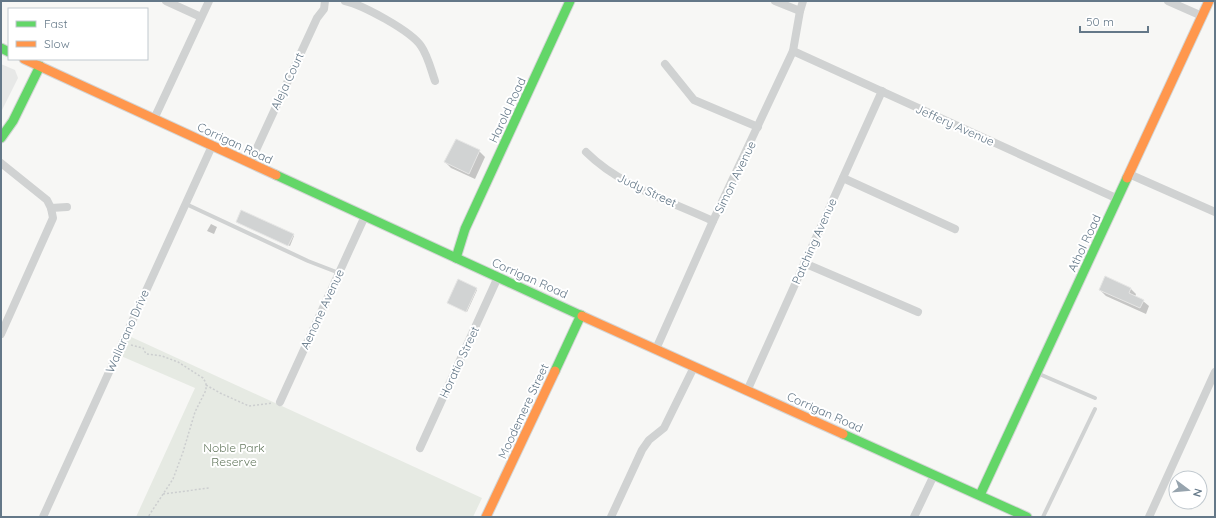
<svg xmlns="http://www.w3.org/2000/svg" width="1216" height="518" viewBox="0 0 1216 518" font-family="Quicksand,sans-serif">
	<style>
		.built { fill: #e7e8e7 }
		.park { fill: #e6eae3 }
		.shadow { fill: #0003 }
		.building { fill: #d1d3d3; stroke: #e6e6e5 }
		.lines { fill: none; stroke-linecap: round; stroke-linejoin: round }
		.fast-casing { stroke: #d3d5d5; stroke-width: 11 }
		.slow-casing { stroke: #d3d5d5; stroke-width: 11 }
		.path { stroke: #cccecf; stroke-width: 1.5; stroke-dasharray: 2 2; stroke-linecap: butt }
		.lane { stroke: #d0d2d2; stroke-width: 4 }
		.street { stroke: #d0d2d2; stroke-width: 8 }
		.fast { stroke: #63d668; stroke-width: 9 }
		.slow { stroke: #ff974d; stroke-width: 9 }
		.labels { text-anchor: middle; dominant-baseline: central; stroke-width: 4; stroke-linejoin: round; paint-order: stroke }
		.street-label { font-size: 12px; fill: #647888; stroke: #fff }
		.park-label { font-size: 12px; fill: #65795f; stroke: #fff }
	</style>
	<rect width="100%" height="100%" fill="#f7f7f5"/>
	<polygon class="built" points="1,64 15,70 18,78 1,112"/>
	<polygon class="park" points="129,336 482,498 473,517 136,517 195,388 121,356"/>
	<g class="shadow">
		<polygon points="479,151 485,157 475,179 451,168 445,162"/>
		<polygon points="238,223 293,235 294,236 290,246"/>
		<polygon points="211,224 217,227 214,234 207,231"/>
		<polygon points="1130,288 1136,294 1135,297 1143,301 1149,306 1146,314 1106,296 1100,290"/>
		<polygon points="476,289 477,290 467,312 448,303"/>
	</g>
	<g class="building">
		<polygon points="456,139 480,150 469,174 444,162"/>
		<polygon points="241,210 294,234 288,246 236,222"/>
		<polygon points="1105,276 1131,288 1129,293 1144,300 1140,308 1099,290"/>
		<polygon points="458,279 477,288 466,312 447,303"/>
	</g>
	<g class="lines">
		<defs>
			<g id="fast">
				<polyline points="1,48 9,52"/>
				<polyline points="1,138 13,121 40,66"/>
				<polyline points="276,175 582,316"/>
				<polyline points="456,258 465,229 570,1"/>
				<polyline points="555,371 581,315"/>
				<polyline points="843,434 1027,517"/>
				<polyline points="980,495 1127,178"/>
			</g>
			<g id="slow">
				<polyline points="24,59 276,175"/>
				<polyline points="1127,178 1209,1"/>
				<polyline points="582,316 843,434"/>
				<polyline points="486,517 555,371"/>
			</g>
		</defs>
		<use href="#fast" class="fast-casing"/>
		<use href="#slow" class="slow-casing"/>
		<g class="path">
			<polyline points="131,345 143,348 146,354 162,356 178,362 203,378 206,383 206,390 195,412 183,452 173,479 148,517"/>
			<polyline points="206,385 220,393 249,406 272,403"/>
			<polyline points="163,494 209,488"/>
		</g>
		<g class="lane">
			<polyline points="186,204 308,261 339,273"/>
			<polyline points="1037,373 1095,398"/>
			<polyline points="1043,517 1095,409"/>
		</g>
		<g class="street">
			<polyline points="166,1 201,17"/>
			<path d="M345,1C363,5 411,31 421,46C428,56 431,70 435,81"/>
			<polyline points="775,1 800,11"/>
			<polyline points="1168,1 1202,16"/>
			<polyline points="793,51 1118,199"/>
			<polyline points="665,64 694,100 758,127"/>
			<polyline points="154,119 209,1"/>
			<path d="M586,152C620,186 670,201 713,221"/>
			<polyline points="1,163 47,200 51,208 53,218 1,334"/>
			<polyline points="250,163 317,18 324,9 325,1"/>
			<polyline points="1129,174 1215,212"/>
			<polyline points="843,178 955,229"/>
			<polyline points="51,208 67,207"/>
			<polyline points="804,263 918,312"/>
			<polyline points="656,349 713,221 793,51 800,11 803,1"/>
			<polyline points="747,391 882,91"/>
			<polyline points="280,402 365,216"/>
			<polyline points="420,448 498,277"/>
			<polyline points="43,517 212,146"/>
			<polyline points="611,517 642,450 649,440 664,428 694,367"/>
			<polyline points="914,517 934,475"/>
			<polyline points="1149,517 1215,372"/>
		</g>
		<use href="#fast" class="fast"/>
		<use href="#slow" class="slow"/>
	</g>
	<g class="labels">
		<g class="street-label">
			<text transform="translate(287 81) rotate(-65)">Aleja Court</text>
			<text transform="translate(507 110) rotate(-65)">Harold Road</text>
			<text transform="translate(955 125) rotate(24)">Jeffery Avenue</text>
			<text transform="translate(235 143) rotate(25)">Corrigan Road</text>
			<text transform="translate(735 177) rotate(-64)">Simon Avenue</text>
			<text transform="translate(647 190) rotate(25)">Judy Street</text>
			<text transform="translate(814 241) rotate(-66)">Patching Avenue</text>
			<text transform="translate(1084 243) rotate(-65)">Athol Road</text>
			<text transform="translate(530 278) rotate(24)">Corrigan Road</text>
			<text transform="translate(322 309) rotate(-65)">Aenone Avenue</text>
			<text transform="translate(127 331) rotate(-66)">Wallarano Drive</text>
			<text transform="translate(459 362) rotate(-65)">Horatio Street</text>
			<text transform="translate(523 411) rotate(-65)">Moodemere Street</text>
			<text transform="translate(825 412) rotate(24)">Corrigan Road</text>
		</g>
		<g class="park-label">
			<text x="234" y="447">Noble Park<tspan x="234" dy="14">Reserve</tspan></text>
		</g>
	</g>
	<rect width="1216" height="518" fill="none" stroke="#647888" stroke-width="4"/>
	<rect x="8" y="8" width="140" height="52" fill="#ffffff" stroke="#c1c9cf"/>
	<rect x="16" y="21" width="20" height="6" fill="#63d668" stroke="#c1c9cf"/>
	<text x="44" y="28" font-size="12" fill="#647888">Fast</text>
	<rect x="16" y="41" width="20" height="6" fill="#ff974d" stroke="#c1c9cf"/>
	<text x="44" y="48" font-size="12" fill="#647888">Slow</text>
	<g transform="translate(1188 490) rotate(106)"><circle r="19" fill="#ffffff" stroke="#c1c9cf"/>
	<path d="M0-3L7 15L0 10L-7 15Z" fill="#97a4ae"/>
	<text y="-6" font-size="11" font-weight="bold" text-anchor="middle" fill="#647888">N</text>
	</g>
	<path d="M1080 26v6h68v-6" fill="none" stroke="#647888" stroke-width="2"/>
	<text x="1086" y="26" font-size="12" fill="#647888" stroke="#ffffff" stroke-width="3" paint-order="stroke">50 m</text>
</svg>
